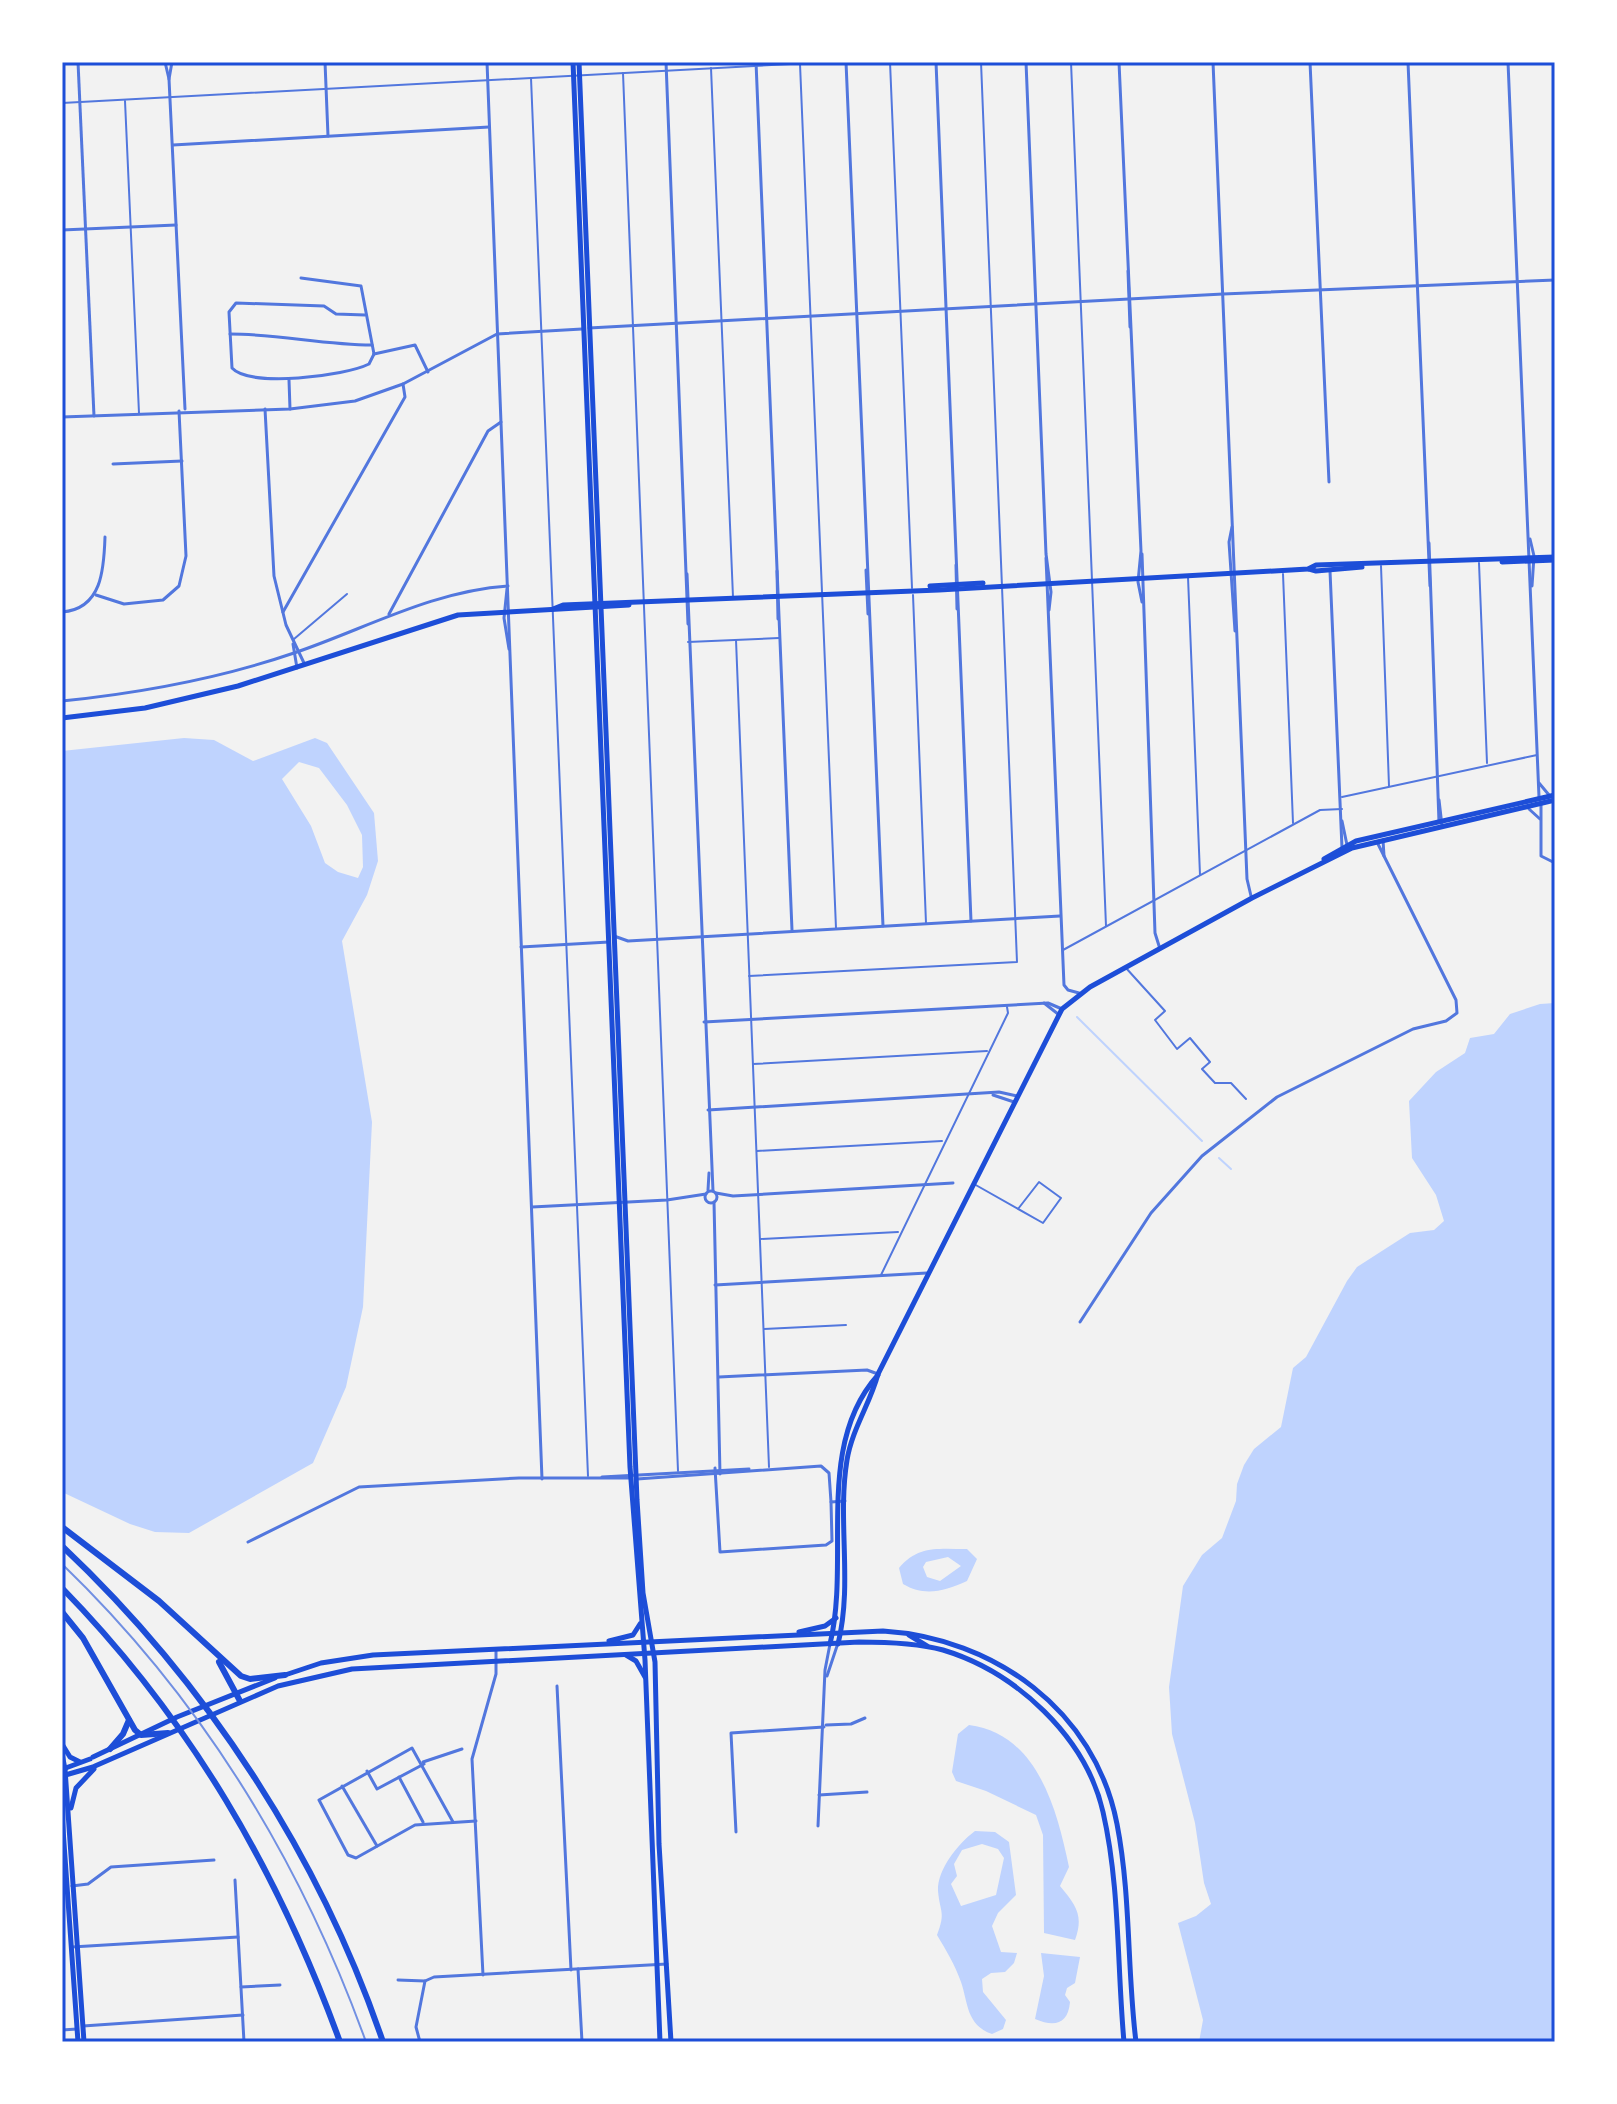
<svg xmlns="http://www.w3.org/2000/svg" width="1617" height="2104" viewBox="0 0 1617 2104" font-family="Manrope,sans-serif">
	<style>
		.water { fill: #bfd3fe; fill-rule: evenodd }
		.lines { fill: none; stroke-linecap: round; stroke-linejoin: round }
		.stream { stroke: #bfd3fe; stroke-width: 2 }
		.service { stroke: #5277de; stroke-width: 2 }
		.minor { stroke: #5277de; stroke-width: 3 }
		.secondary { stroke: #1d4ed8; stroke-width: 5 }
		.primary { stroke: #1d4ed8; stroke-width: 5 }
		.motorway { stroke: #1d4ed8; stroke-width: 6 }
		.rail { stroke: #7290e2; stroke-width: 2 }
		.neatline { fill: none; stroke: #1d4ed8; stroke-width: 3 }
	</style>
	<rect width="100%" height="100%" fill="#f2f2f2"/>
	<g class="water">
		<path d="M184,738L214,740L253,761L315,738L327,743L374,813L378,861L367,895L342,941L372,1122L363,1307L346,1387L313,1463L189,1533L155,1532L130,1524L62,1492V751ZM299,762L319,768L347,805L362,835L363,867L358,878L338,872L325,863L311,826L282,779Z"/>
		<polygon points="1555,1003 1555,2042 1199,2042 1203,2020 1178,1923 1196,1916 1211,1904 1204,1883 1195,1823 1172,1734 1169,1687 1183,1586 1202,1555 1222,1538 1236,1501 1237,1484 1244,1465 1254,1449 1281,1427 1293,1368 1306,1357 1347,1281 1357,1267 1385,1249 1410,1233 1434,1230 1444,1221 1436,1195 1412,1158 1409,1101 1436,1072 1465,1053 1470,1038 1494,1034 1510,1014 1540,1004"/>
		<path d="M967,1549L977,1559L967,1581C944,1591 925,1597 903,1584L899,1568C918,1545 939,1549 967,1549ZM948,1557L961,1566L940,1581L927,1577L923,1567L926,1562Z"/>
		<path d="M969,1725C1038,1734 1057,1810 1069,1867L1060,1886C1076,1905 1084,1916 1075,1940L1044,1933L1043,1835L1036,1815L986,1791L956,1781L952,1772L958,1734Z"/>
		<path d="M975,1831L995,1832L1009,1842L1016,1895L998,1913L992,1926L1001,1952L1017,1953L1014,1963L1005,1972L991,1973L982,1979L983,1992L1006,2020L1003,2029L992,2034C966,2025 968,2002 961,1982C955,1965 946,1950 937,1935C946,1912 940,1913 938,1891C937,1869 959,1843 975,1831ZM982,1844L998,1849L1004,1858L996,1895L961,1906L951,1884L957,1876L954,1864L962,1850Z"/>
		<path d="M1041,1953L1080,1957L1075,1983L1067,1988L1065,1995L1070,2002C1068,2025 1054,2027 1035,2019L1044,1976Z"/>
	</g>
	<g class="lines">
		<g class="stream">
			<polyline points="1077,1017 1202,1141"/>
			<polyline points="1219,1158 1231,1169"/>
		</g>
		<g class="service">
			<polyline points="890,62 912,588"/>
			<polyline points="1071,62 1106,926"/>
			<polyline points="800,64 836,928"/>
			<polyline points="711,68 733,597"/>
			<polyline points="623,73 678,1471"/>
			<polyline points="531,78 588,1476"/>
			<polyline points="125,101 139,413"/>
			<polyline points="62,103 828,62"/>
			<polyline points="1479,563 1487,763"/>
			<polyline points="1381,566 1389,786"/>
			<polyline points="1283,574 1293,823"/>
			<polyline points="1188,577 1200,875"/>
			<polyline points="913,595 926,923"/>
			<polyline points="294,639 347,594"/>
			<polyline points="736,640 769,1467"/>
			<polyline points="688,642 779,638"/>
			<polyline points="1342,797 1537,755"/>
			<polyline points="1063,950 1320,810 1342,809"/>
			<polyline points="1126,968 1165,1011 1155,1020 1177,1049 1190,1038 1210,1062 1202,1069 1215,1083 1231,1083 1246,1099"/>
			<polyline points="749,976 1017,962 981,62"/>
			<polyline points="753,1064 987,1051"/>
			<polyline points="757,1151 942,1141"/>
			<polyline points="974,1184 1043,1223 1061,1198 1039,1182 1018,1209"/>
			<polyline points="760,1239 898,1232"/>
			<polyline points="881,1275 1008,1013 1007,1007"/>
			<polyline points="764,1329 846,1325"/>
		</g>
		<g class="minor">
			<polyline points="78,62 94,416"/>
			<polyline points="165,62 169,79 185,409"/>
			<polyline points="325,62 328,136"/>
			<polyline points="487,62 542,1479"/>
			<polyline points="666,62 688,624"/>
			<polyline points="756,62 792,930"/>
			<polyline points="846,62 883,926"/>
			<polyline points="936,62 971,921"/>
			<polyline points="1026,62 1046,554 1051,592 1049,610"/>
			<polyline points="1119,62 1141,551 1138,582 1142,602"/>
			<polyline points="1213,62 1247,879 1251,896"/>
			<polyline points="1310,62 1329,482"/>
			<polyline points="1408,62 1430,586"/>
			<polyline points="1508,62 1539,797"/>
			<polyline points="169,79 172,62"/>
			<polyline points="173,145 489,127"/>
			<polyline points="62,230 176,225"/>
			<polyline points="1128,271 1130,327"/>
			<polyline points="301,278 361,286 374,354"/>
			<path d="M365,315L336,314L324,306L236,303L229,312L232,368C250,388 345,376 369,364L374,354"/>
			<polyline points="589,328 1223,294 1555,280"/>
			<path d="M230,334C278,334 324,345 372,345"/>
			<polyline points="374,354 415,345 428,372"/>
			<polyline points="289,380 290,409"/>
			<polyline points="265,409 274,576 286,625 304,663"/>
			<polyline points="62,417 290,409 355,401 403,384 497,334 582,329"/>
			<polyline points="113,464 182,461"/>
			<polyline points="1232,527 1229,542 1235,631"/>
			<polyline points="1530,539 1534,556 1532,586"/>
			<polyline points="1429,543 1439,822"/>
			<polyline points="1142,554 1155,933 1160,949"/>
			<polyline points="1046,558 1064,985 1068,990 1079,993"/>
			<polyline points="956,565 957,609"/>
			<polyline points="866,570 868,614"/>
			<polyline points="777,571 778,619"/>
			<polyline points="1330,571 1342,848"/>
			<polyline points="687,574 713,1191"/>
			<polyline points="507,589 504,618 509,649"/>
			<polyline points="96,595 124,604 163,600 179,586 186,556 179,411"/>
			<path d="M62,612C102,609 104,569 105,537"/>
			<polyline points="283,612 405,397 403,384"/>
			<polyline points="389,614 488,431 501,422"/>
			<polyline points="293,644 297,668"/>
			<path d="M62,701C141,693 218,679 294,653C365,629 432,591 508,586"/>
			<polyline points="1539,783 1549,795"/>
			<polyline points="1439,800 1442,826"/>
			<polyline points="1541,804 1541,856 1555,863"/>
			<polyline points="1529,809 1540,819"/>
			<polyline points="1342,821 1347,845"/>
			<polyline points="1383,840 1384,856"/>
			<polyline points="614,936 628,941 1060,916"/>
			<polyline points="521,947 609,942"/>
			<polyline points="1044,1003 1058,1014"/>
			<polyline points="704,1022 1048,1003 1062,1009"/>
			<polyline points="993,1095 1014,1102"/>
			<polyline points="708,1110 999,1092 1017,1096"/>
			<polyline points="708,1190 709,1173"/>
			<circle cx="711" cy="1197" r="6"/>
			<polyline points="716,1193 733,1196 953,1183"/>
			<polyline points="714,1202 720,1474"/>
			<polyline points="532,1207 667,1200 706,1194"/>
			<polyline points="715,1285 927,1273"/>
			<polyline points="1080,1322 1151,1213 1202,1156 1277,1097 1413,1029 1446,1021 1457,1013 1456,1000 1377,842"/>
			<polyline points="719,1377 867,1370 878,1374"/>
			<polyline points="715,1468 720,1552 826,1545 832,1541 831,1502"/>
			<polyline points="602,1477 749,1469"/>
			<polyline points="637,1479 821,1466 829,1473 831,1502 845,1501"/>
			<polyline points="248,1542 359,1487 519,1478 629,1478"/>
			<polyline points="827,1676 837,1646"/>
			<polyline points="557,1686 571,1970"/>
			<polyline points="826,1725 851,1724 865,1718"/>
			<polyline points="423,1762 462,1749"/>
			<polyline points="367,1771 377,1789 424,1764"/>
			<polyline points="399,1777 423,1822"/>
			<polyline points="342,1786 377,1846"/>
			<polyline points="819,1795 867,1792"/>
			<polyline points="453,1822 412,1748 319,1800 348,1855 356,1858 415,1825 476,1821"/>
			<polyline points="818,1826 825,1670 830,1644"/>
			<polyline points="736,1832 731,1733 824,1727"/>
			<polyline points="235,1880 244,2042"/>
			<polyline points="72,1886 88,1884 111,1867 214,1860"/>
			<polyline points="72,1947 238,1937"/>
			<polyline points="578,1969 582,2042"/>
			<polyline points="483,1975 472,1759 496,1674 496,1649"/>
			<polyline points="398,1980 425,1981 434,1977 667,1964"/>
			<polyline points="241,1987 280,1985"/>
			<polyline points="83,2026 243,2015"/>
			<polyline points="62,2030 77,2029"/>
			<polyline points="420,2042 416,2027 425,1981"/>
		</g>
		<g class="secondary">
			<polyline points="1324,859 1356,841 1555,795"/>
			<path d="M830,1644C851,1558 814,1446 878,1375"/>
			<path d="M838,1644C853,1583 837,1521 847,1460C852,1429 870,1404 878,1374L1062,1009L1090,987L1252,898L1352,848L1555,800"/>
			<polyline points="62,1754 65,1769"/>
		</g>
		<g class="primary">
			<polyline points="573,62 630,1467 645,1660 660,2042"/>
			<polyline points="579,62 637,1500 643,1593 655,1662 659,1844 671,2042"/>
			<polyline points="1502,562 1555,560"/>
			<polyline points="1309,569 1316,571 1362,567"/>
			<polyline points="930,586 983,583"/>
			<polyline points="553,609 563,605 939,590 1308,569 1316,565 1555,557"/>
			<polyline points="62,718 145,708 238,686 458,615 629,605"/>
			<polyline points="799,1632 825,1626 836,1618"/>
			<polyline points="909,1635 927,1646"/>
			<polyline points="609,1641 633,1635 640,1624"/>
			<polyline points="626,1655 636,1661 645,1677"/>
			<path d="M285,1675L321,1663L373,1655L883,1631C994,1638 1095,1710 1117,1824C1131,1896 1127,1970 1136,2042"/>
			<polyline points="62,1744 70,1757 80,1762"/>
			<polyline points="93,1757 177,1717 275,1678"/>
			<path d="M95,1766L278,1686L352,1669L859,1642C886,1642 917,1643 943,1650C1016,1672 1086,1737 1103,1812C1120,1886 1117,1966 1124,2042"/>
			<polyline points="63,1769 90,1759"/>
			<polyline points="65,1769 84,2042"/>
			<polyline points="62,1776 93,1767"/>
			<polyline points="71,1808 76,1788 94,1769"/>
			<polyline points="62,1815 78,2042"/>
		</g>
		<g class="motorway">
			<polyline points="62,1527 159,1601 241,1676 250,1679 285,1675"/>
			<path d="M62,1546C206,1682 319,1854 383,2042"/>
			<path d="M62,1588C190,1719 278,1871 340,2042"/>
			<polyline points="62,1612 83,1638 135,1730 141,1735 168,1733"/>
			<polyline points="219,1662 240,1701"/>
			<polyline points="110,1749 123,1734 129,1720"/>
		</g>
		<path class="rail" d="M62,1564C202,1699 300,1859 366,2042"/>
	</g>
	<rect width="1617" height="2104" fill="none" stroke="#ffffff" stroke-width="128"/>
	<rect x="64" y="64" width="1489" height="1976" class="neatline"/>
</svg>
